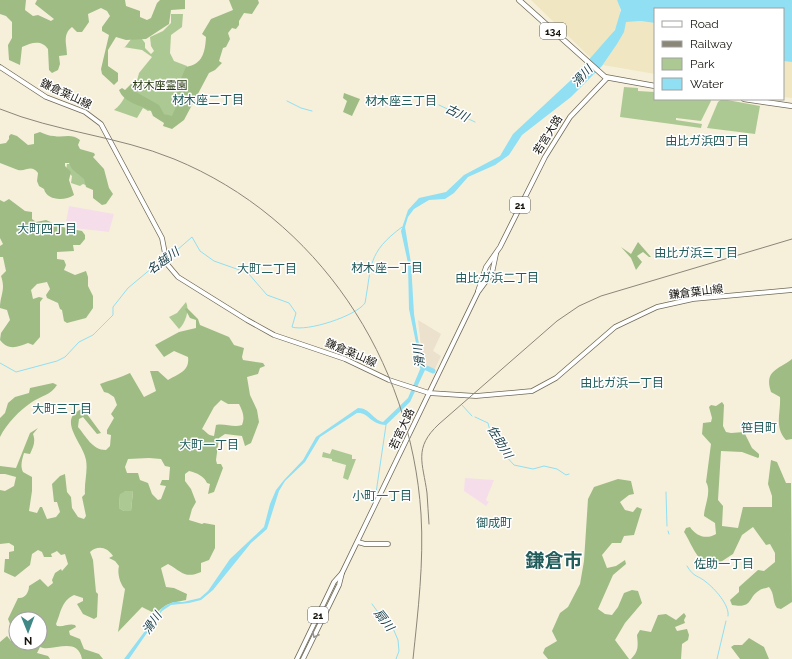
<svg xmlns="http://www.w3.org/2000/svg" width="792" height="659" viewBox="0 0 792 659" font-family="Raleway,'Noto Sans JP',sans-serif">
	<style>
		.industrial { fill: #ebe1cc }
		.medical { fill: #f5deea }
		.green { fill: #adc993 }
		.forest { fill: #9fbc85; fill-rule: evenodd }
		.sand { fill: #f0e6c1 }
		.water { fill: #90dff2 }
		.lines { fill: none; stroke-linecap: round; stroke-linejoin: round }
		.stream { stroke: #90dff2; stroke-width: 1 }
		.river { stroke: #90dff2; stroke-width: 5 }
		.major-casing { stroke: #6f6a58; stroke-width: 5.5 }
		.highway-casing { stroke: #6f6a58; stroke-width: 6 }
		.major { stroke: #fff; stroke-width: 4 }
		.highway { stroke: #fff; stroke-width: 4.5 }
		.tram { stroke: #8a8678; stroke-width: 1 }
		.rail { stroke: #8a8678; stroke-width: 1 }
		.oneway { stroke: #969592 }
		.labels { text-anchor: middle; dominant-baseline: central; stroke-width: 3; stroke-linejoin: round; paint-order: stroke }
		.shield { fill: #fff; stroke: #5c5a56; stroke-width: 1 }
		.shield-label { font-size: 10px; font-weight: bold; fill: #16140d }
		.park-label { font-size: 11px; fill: #22340c; stroke: #fff }
		.street-label { font-size: 11px; fill: #16140d; stroke: #fff }
		.water-label { font-size: 12px; font-style: italic; fill: #1b4049; stroke: #fff }
		.neighbourhood-label { font-size: 12px; fill: #225c5b; stroke: #fff }
		.town-label { font-size: 19px; font-weight: bold; fill: #225c5b; stroke: #fff }
	</style>
	<rect width="100%" height="100%" fill="#f6f0db"/>
	<polygon class="industrial" points="418,320 441,334 433,351 441,356 434,371 423,365"/>
	<g class="medical">
		<polygon points="69,206 114,214 109,232 65,227"/>
		<polygon points="465,478 494,480 486,500 489,502 486,506 464,491"/>
	</g>
	<g class="green">
		<path d="M171,14H183L182,27L171,35L170,53L174,61L187,66L180,102L172,118L153,109L148,111L143,108L137,118L114,110C125,102 121,97 135,88L139,73L152,57L142,50L123,47H125L132,38L142,39L145,43V48L151,54L154,51L151,46L150,37L163,31L171,23Z"/>
		<polygon points="624,87 638,88 638,91 655,92 655,99 710,99 711,101 701,121 676,118 676,120 702,124 701,128 620,117"/>
		<polygon points="722,99 760,106 755,134 707,128 718,102"/>
		<polygon points="67,164 72,164 93,188 83,184 80,186 71,183 72,176 66,170"/>
		<path d="M186,302C190,310 185,324 179,329L169,317L177,313Z"/>
		<polygon points="332,449 352,455 352,459 356,459 348,480 343,478 346,465 332,461 332,459 322,457 323,452 330,454"/>
		<polygon points="126,491 133,491 131,511 124,511 119,508 120,493"/>
	</g>
	<g class="forest">
		<path d="M0,0H26L25,10L33,16L38,15L51,21L54,19L35,4L37,0H125L126,6L140,11V17L147,20L151,18L157,3L160,0H185V9L171,10L169,24L146,39L126,40L116,37L108,50V66L118,73V81L114,85L102,74L101,69L109,35L102,31V27L110,16L107,11L101,8L88,14L89,22L82,32H77L72,27C62,35 67,44 67,55L59,56L60,64L58,70L52,73L49,70L48,49C41,39 31,43 22,47L20,65L9,60L8,45L12,38V22L6,16L0,14Z"/>
		<path d="M229,0H258L259,3L252,14L244,13L239,21V25L236,29L232,28L228,33L230,39L226,47L223,48L219,61L222,63L215,70L209,73L184,120L172,129L163,126L164,123L153,116L151,111C141,105 124,103 119,90L122,88L125,90L131,84L135,85L134,90L136,92L159,105L164,114L172,116L179,100L176,90L186,67C203,64 205,52 206,37L202,34L211,19L233,10Z"/>
		<polygon points="344,93 360,99 352,116 343,112 347,101 343,98"/>
		<path d="M40,132C45,134 49,136 54,136C64,138 71,133 80,140L78,145L80,149L94,153L95,155L93,157L104,169L109,188L113,194L106,204L102,205L93,198V190L86,187L84,179L72,169L69,163H65V166L71,172L69,180L74,195C65,201 47,201 44,189L39,186L37,181L38,173C31,164 26,172 18,170C12,168 6,165 0,163V144L6,143L9,139V136L11,134L17,136L28,145L34,144V134Z"/>
		<path d="M9,199L25,211L32,212V219L36,222L46,220L62,227L82,231L85,235V239L80,245H73L74,251L57,252V259L64,260L66,265L64,270L75,275L86,271L88,277V286L93,296V308L86,318L67,323L64,321L62,310L60,309L58,303L47,298L46,295L50,289L47,282L37,284L31,290L33,299L39,297L43,298L40,302V337L33,345L28,343C18,347 8,351 0,340L1,333L10,320L7,310L0,308C0,295 6,290 1,276L6,271L3,257H0V246L3,244L0,238V200L4,202Z"/>
		<polygon points="638,242 651,257 649,257 643,252 637,256 642,262 636,270 631,258 621,247 631,254"/>
		<path d="M187,308L198,319L200,325L229,337L234,345L244,348L242,357L243,360L263,363L265,366L260,368L258,374L247,377L250,395L257,410L259,422L251,443L245,446L242,436L225,434L219,438L216,460L217,464H221L223,468L214,492L208,494L210,484L207,483C204,476 197,473 189,471L185,474V481L191,489L196,502L192,509L189,520L202,524L204,523L215,525V548L209,560L201,563V572C185,579 182,572 168,564L161,568L166,587L174,588L187,594L186,600C172,603 167,602 156,614L142,607L118,632L125,589C120,584 117,573 119,566L115,561L109,558L113,556C107,547 98,545 90,552L93,560L96,592L98,594L97,617L94,619L83,614L77,604L83,601V598L74,595C61,601 61,613 56,624L57,626C64,627 69,623 75,625L76,627L69,631L70,635L80,639L84,649L99,654L103,659H82C77,635 52,653 40,647L37,653L48,656L50,659H0V642L7,636L11,641H14L16,638V643H40V619H16V626L10,624L8,619L18,598C25,599 29,592 29,586L40,579L48,587L53,583L52,580L55,573L61,569L62,571L68,564L65,554L61,555L57,551L51,554L52,557H44L42,552L38,550L32,554L30,565L15,577L4,572L5,559H9V552L14,551V546L9,543L0,544V490L5,491L14,486L16,477L5,474H0V466L16,468L30,433L38,428L33,434C36,442 33,447 30,454L24,453C22,460 20,466 23,472L32,477V491L29,511L37,513L40,507H42L47,519L56,517L60,512L57,502H54L52,484L60,476L65,474L67,492L71,497L72,508L78,517L84,519L86,516L82,497L85,494C84,483 88,471 86,460C84,445 59,422 78,411C83,407 87,407 92,409L87,414L101,433L97,434L83,417L79,419L78,427C86,436 92,450 106,450L110,446L111,435L107,434V430L114,418L111,414L117,405L114,397L108,393L104,392L100,384C110,380 120,378 130,373L144,397L156,391L150,371H158L168,380C178,374 190,371 188,357L174,351L164,357L155,345L179,332L196,328V320L190,318L185,309ZM221,400L228,404H239C243,412 245,417 242,425C233,428 225,423 216,425L214,436C207,435 207,432 202,429L214,407ZM149,458L161,459L165,466L170,467L169,480H162L160,485L166,486L161,499L158,500L152,494L148,483L140,480L138,473H127L125,467L128,459ZM126,491H133L131,511H124L119,508L120,494Z"/>
		<path d="M792,359V439L786,440C774,427 781,413 780,397L771,392C764,370 778,370 792,359Z"/>
		<path d="M53,383L57,385C51,395 41,396 32,402C19,411 7,423 0,437V418L5,413L8,403L15,397L29,393L30,388Z"/>
		<path d="M722,402L724,405L723,426L726,432L731,433L744,432L752,448L759,454V457L758,458L742,452L721,451L718,500L723,506L722,526L738,528L743,507H772V496L768,484L771,460L777,462L786,483H791L792,602L781,609L777,608C772,601 775,594 769,587C765,589 763,588 760,590C747,597 754,609 732,605L730,600L739,592V587L758,570L764,571L775,562V553L770,544L766,545L753,527L742,535L733,554L713,567C697,563 692,544 684,532L686,528L690,527C696,536 706,540 716,534L715,523L704,516C704,506 712,492 706,482L711,444L702,434L703,423L711,422L712,418L709,407L711,405L716,406Z"/>
		<polygon points="618,479 631,481 634,494 629,495 620,502 625,510 633,512 637,507 642,509 634,535 624,536 621,543 612,543 602,555 607,568 616,566 625,560 626,564 613,575 598,609 605,614 612,615 618,607 624,593 632,590 638,591 642,603 625,623 615,640 629,659 548,659 543,653 545,648 557,641 552,631 560,613 568,607 580,584 584,561 588,499 594,487"/>
		<path d="M684,613L686,616L684,620L685,623L675,627L677,631L687,629L689,635L688,640L682,644L681,659H631C639,651 638,646 637,635L640,630L651,632L658,615L666,614L676,620Z"/>
		<polygon points="749,638 764,647 769,659 740,659 731,647 734,645 742,645"/>
	</g>
	<g class="sand">
		<path d="M531,0H617C629,22 604,43 591,58Z"/>
		<path d="M641,21L655,23V74L603,65C612,51 622,39 625,22Z"/>
		<polygon points="783,61 792,62 792,98 783,97"/>
	</g>
	<path class="water" d="M617,0H792V62L783,61V9H655V23L641,21L626,22L624,32L617,44L602,66L571,97L522,135L509,155L495,165L468,177L454,193L445,199L429,200L414,209L408,217L405,227L411,263L414,314L422,363L425,370L410,402L386,425C369,424 369,412 357,413L320,437L305,462L285,481L279,491L267,529L251,543L213,590L201,600L189,603L171,605L162,611L129,659H124L163,607L173,602H183L200,598L208,591L230,559L264,527L270,504L276,490L284,480L303,460L316,437L358,408C370,408 373,420 383,422L408,398L421,367L409,309L408,263L401,231L408,210L419,198L446,192L464,175L500,156L513,134L571,80L615,30L621,10Z"/>
	<g class="lines">
		<g class="stream">
			<polyline points="287,101 301,108 312,111"/>
			<polyline points="439,105 475,122"/>
			<path d="M168,258L192,237L200,251L214,261L248,273L267,295L289,303L296,313L292,327C307,332 356,316 365,303C372,265 367,253 402,227"/>
			<polyline points="0,363 16,372 57,361 65,357 79,342 93,335 113,315 113,307 128,288 152,268 165,262"/>
			<polyline points="462,405 472,416"/>
			<polyline points="475,417 488,423 490,431 498,438 504,454 514,465 533,469 544,466 557,469 566,475 569,474"/>
			<polyline points="666,492 667,526"/>
			<polyline points="376,493 386,425"/>
			<polyline points="668,531 669,534"/>
			<path d="M687,566C694,578 698,575 706,582C714,588 730,605 728,616"/>
			<polyline points="372,604 380,615 392,626 398,640 399,651 396,659"/>
			<polyline points="717,659 726,621"/>
		</g>
		<polyline class="river" points="422,366 433,371"/>
		<defs>
			<g id="major">
				<polyline points="0,67 46,97 85,112 101,124 162,238 167,264 178,277 247,320 274,335 345,359 389,380 429,393 476,396 532,391 556,378 615,327 657,307 693,299 792,290"/>
				<polyline points="478,291 486,267 500,247 545,157 570,117 607,78"/>
				<polyline points="358,542 365,544 388,544"/>
				<polyline points="297,659 334,582 342,573"/>
				<polyline points="303,659 339,585 342,573 478,292 492,273 496,254"/>
			</g>
			<g id="highway">
				<polyline points="519,0 605,77 655,86"/>
				<polyline points="744,99 792,106"/>
			</g>
		</defs>
		<use href="#major" class="major-casing"/>
		<use href="#highway" class="highway-casing"/>
		<use href="#major" class="major"/>
		<use href="#highway" class="highway"/>
		<path class="tram" d="M429,524C428,514 428,503 427,493C423,463 413,448 439,424L557,321L579,306L601,296L792,239"/>
		<path class="rail" d="M0,109C56,132 118,136 174,159C318,218 411,360 421,514C424,562 418,611 413,659"/>
	</g>
	<defs><path id="oneway-chevron" d="M-2-3.5L2.5 0L-2 3.5" fill="none" stroke-width="1.6" stroke-linecap="round" stroke-linejoin="round"/></defs>
	<use class="oneway" href="#oneway-chevron" transform="translate(315 635) rotate(116)"/>
	<g class="labels">
		<g class="shield">
			<rect x="540" y="23" width="26" height="16" rx="3"/>
			<rect x="510" y="197" width="20" height="16" rx="3"/>
			<rect x="308" y="607" width="20" height="16" rx="3"/>
		</g>
		<g class="shield-label">
			<text x="553" y="31">134</text>
			<text x="520" y="205">21</text>
			<text x="318" y="615">21</text>
		</g>
		<g class="park-label">
			<text x="160" y="85">材木座霊園</text>
		</g>
		<g class="street-label">
			<text transform="translate(66 94) rotate(25)">鎌倉葉山線</text>
			<text transform="translate(548 135) rotate(-58)">若宮大路</text>
			<text transform="translate(696 292) rotate(-7)">鎌倉葉山線</text>
			<text transform="translate(351 353) rotate(23)">鎌倉葉山線</text>
			<text transform="translate(402 429) rotate(-65)">若宮大路</text>
		</g>
		<g class="water-label">
			<text transform="translate(582 76) rotate(-47)">滑川</text>
			<text transform="translate(457 113) rotate(25)">古川</text>
			<text transform="translate(163 261) rotate(-36)">名越川</text>
			<text transform="translate(419 356) rotate(-97)">滑川</text>
			<text transform="translate(500 442) rotate(58)">佐助川</text>
			<text transform="translate(384 620) rotate(52)">扇川</text>
			<text transform="translate(152 623) rotate(-55)">滑川</text>
		</g>
		<g class="neighbourhood-label">
			<text x="208" y="100">材木座二丁目</text>
			<text x="401" y="101">材木座三丁目</text>
			<text x="707" y="141">由比ガ浜四丁目</text>
			<text x="47" y="229">大町四丁目</text>
			<text x="696" y="253">由比ガ浜三丁目</text>
			<text x="387" y="268">材木座一丁目</text>
			<text x="267" y="269">大町二丁目</text>
			<text x="497" y="278">由比ガ浜二丁目</text>
			<text x="622" y="383">由比ガ浜一丁目</text>
			<text x="62" y="409">大町三丁目</text>
			<text x="759" y="428">笹目町</text>
			<text x="209" y="445">大町一丁目</text>
			<text x="382" y="496">小町一丁目</text>
			<text x="494" y="523">御成町</text>
			<text x="724" y="564">佐助一丁目</text>
		</g>
		<g class="town-label">
			<text x="554" y="560">鎌倉市</text>
		</g>
	</g>
	<rect x="654" y="8" width="130" height="92" fill="#ffffff" stroke="#a2a19e"/>
	<rect x="662" y="21" width="20" height="6" fill="#ffffff" stroke="#a2a19e"/>
	<text x="690" y="28" font-size="12" fill="#16140d">Road</text>
	<rect x="662" y="41" width="20" height="6" fill="#8a8678" stroke="#a2a19e"/>
	<text x="690" y="48" font-size="12" fill="#16140d">Railway</text>
	<rect x="662" y="58" width="20" height="12" fill="#adc993" stroke="#a2a19e"/>
	<text x="690" y="68" font-size="12" fill="#16140d">Park</text>
	<rect x="662" y="78" width="20" height="12" fill="#90dff2" stroke="#a2a19e"/>
	<text x="690" y="88" font-size="12" fill="#16140d">Water</text>
	<g transform="translate(28 631) rotate(179)"><circle r="19" fill="#ffffff" stroke="#a2a19e"/>
	<path d="M0-3L7 15L0 10L-7 15Z" fill="#408886"/>
	<text y="-6" font-size="11" font-weight="bold" text-anchor="middle" fill="#16140d">N</text>
	</g>
</svg>
